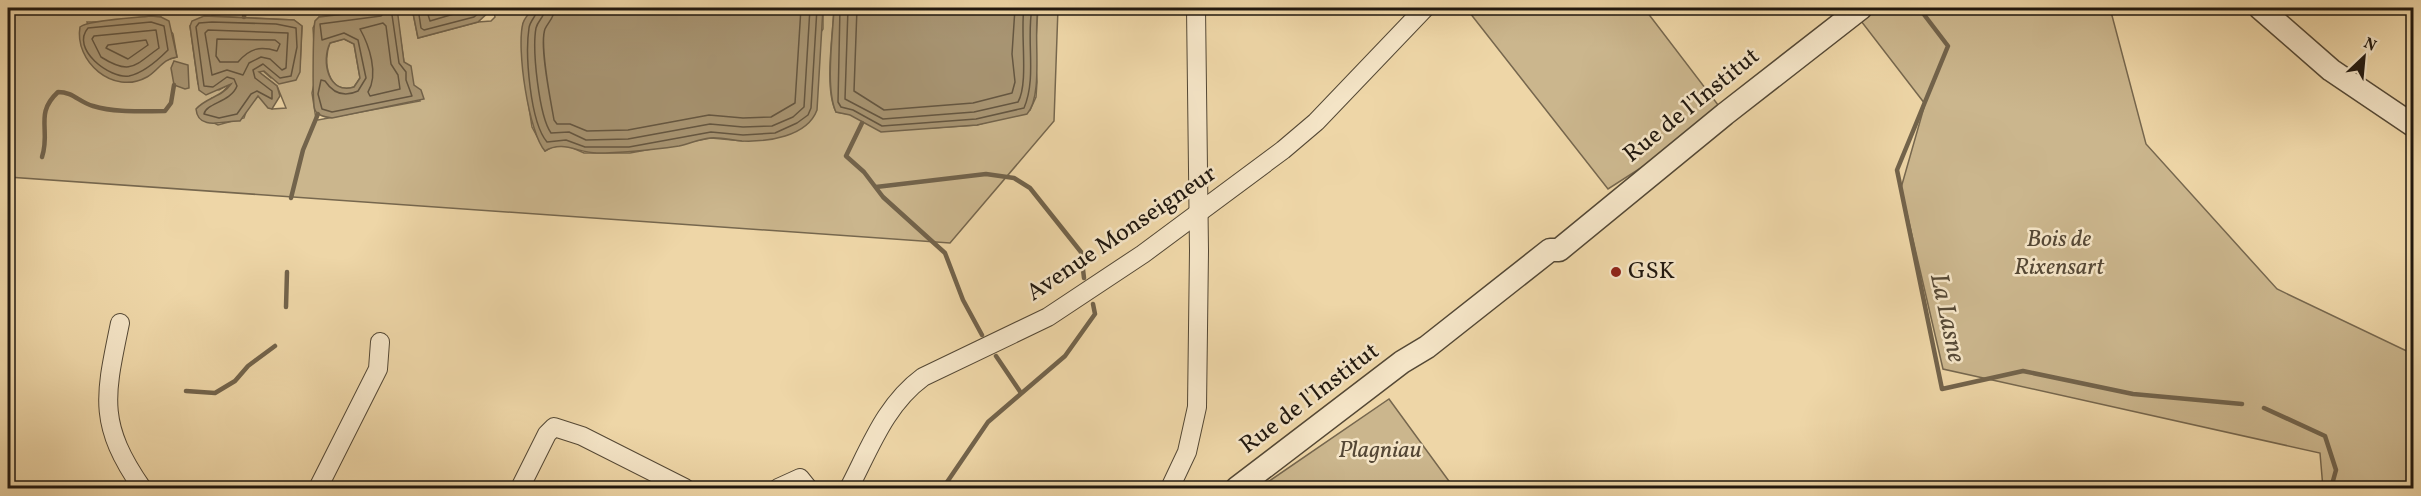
<svg xmlns="http://www.w3.org/2000/svg" width="2421" height="496" viewBox="0 0 2421 496" font-family="Vollkorn,serif">
	<style>
		.green { fill: #cbb68d; stroke: #76674e; stroke-width: 1.5; fill-rule: evenodd }
		.water { fill: #a89573; stroke: #72634b; stroke-width: 1.5; fill-rule: evenodd }
		.lines { fill: none; stroke-linecap: round; stroke-linejoin: round }
		.shore { stroke: #645641; stroke-width: 1.5 }
		.stream { stroke: #72634b; stroke-width: 4.5 }
		.minor-casing { stroke: #544835; stroke-width: 20 }
		.tertiary-casing { stroke: #544835; stroke-width: 25 }
		.minor { stroke: #f4e4c6; stroke-width: 18 }
		.tertiary { stroke: #f4e4c6; stroke-width: 22 }
		.poi-dot { fill: #8f2418; stroke: #f4e4c6; stroke-width: 2 }
		.labels { text-anchor: middle; dominant-baseline: central; stroke-width: 5; stroke-linejoin: round; paint-order: stroke }
		.street-label { font-size: 24px; fill: #21180f; stroke: #f4e4c6 }
		.park-label { font-size: 24px; font-style: italic; fill: #544735; stroke: #f4e4c6 }
		.poi-label { font-size: 24px; fill: #21180f; stroke: #f4e4c6; text-anchor: start }
		.water-label { font-size: 26px; font-style: italic; fill: #574a37; stroke: #f4e4c6 }
	</style>
	<rect width="100%" height="100%" fill="#eed6a7"/>
	<filter id="stains"><feTurbulence type="fractalNoise" baseFrequency=".00333" numOctaves="4"/><feColorMatrix values="0 0 0 0 .2 0 0 0 0 .09 0 0 0 0 .02 0 0 0 .5 -.17"/></filter>
	<radialGradient id="worn" r=".72"><stop offset=".6" stop-color="#630" stop-opacity="0"/><stop offset="1" stop-color="#630" stop-opacity=".3"/></radialGradient>
	<g class="green">
		<path d="M8,8H394L319,17L313,28L316,75L312,93L316,119L318,120L420,101L404,62L396,8H412L418,38L478,22L491,21L495,17L493,8H534L523,24L525,82L532,127L545,151L552,147L566,145L584,153H630L711,138L743,141L823,29V8H834C833,35 824,88 836,112L932,128L977,125L1030,110L1036,97L1037,82L1035,55L1038,8H1058L1054,121L950,243L8,177ZM151,16L161,17L173,34L177,57L163,61L148,76L113,78L103,74L87,22H104ZM212,16L294,20L302,26L300,66L271,78L262,70L259,72L277,86L286,108L272,109L258,96L247,109L244,118L218,125L212,122V98L218,97L231,83L219,90L198,84L190,26Z"/>
		<polygon points="1466,8 1644,8 1725,114 1608,189"/>
		<polygon points="1880,8 2110,8 2146,144 2277,289 2413,354 2413,488 2323,488 2320,453 1943,369 1901,188 1925,104 1861,21"/>
		<path d="M344,39L354,44L360,78L354,87C328,95 322,61 330,43Z"/>
		<polygon points="1389,399 1454,488 1259,488"/>
	</g>
	<g class="water">
		<path d="M397,8L404,62L411,66L414,85L421,90L424,99L332,118C326,117 318,116 315,110C312,105 313,29 315,21L319,17ZM344,39L354,44L360,78L354,87C328,95 321,61 330,43Z"/>
		<polygon points="412,8 493,8 478,22 418,38"/>
		<path d="M534,8H823L817,110C807,137 767,142 742,141C731,140 720,137 710,138C699,139 689,144 679,146C651,150 625,153 597,153C578,153 563,140 545,151C529,134 516,48 523,23C525,17 530,12 534,8Z"/>
		<path d="M834,8H1038C1033,36 1044,95 1027,114L977,125L881,132L850,115L836,112C825,88 833,35 834,8Z"/>
		<path d="M151,16L161,17L169,21L177,57C162,59 159,70 147,77C113,96 74,61 80,27C88,20 136,18 151,16Z"/>
		<path d="M204,16L294,20L302,26L300,72L296,80L279,84L264,71L259,72L277,86L280,96L272,109L268,108L258,96L240,121C226,120 198,132 196,109C207,97 222,97 231,84L206,95L199,90L190,26L192,21Z"/>
		<polygon points="174,61 188,65 189,88 185,89 174,85 171,68"/>
	</g>
	<g class="lines">
		<g class="shore">
			<path d="M386,8L388,9L381,16L320,24L322,40L344,33L358,40L366,78L358,91C343,98 333,93 325,81L321,80L318,94L322,109L332,112L412,96L406,80V72L399,63L391,8"/>
			<polyline points="418,8 421,28 424,30 474,17 485,8"/>
			<polyline points="426,8 430,21 474,8"/>
			<path d="M538,8C537,16 530,20 529,28C525,54 530,122 547,142L566,140L585,147H629L711,132L743,135L775,133L797,123L808,115L811,108L817,8"/>
			<path d="M545,8C545,17 538,20 536,28C532,50 539,116 551,133L569,132L586,140L628,139L710,124L743,127L772,126L793,117L804,107L810,8"/>
			<path d="M555,8C554,18 549,21 545,29C539,45 551,102 554,120L557,124H570L587,131L628,130L709,115L743,118L771,117L795,103L801,8"/>
			<path d="M840,8L838,102L841,107L853,110L882,126L976,119L1024,108C1037,77 1026,41 1032,8"/>
			<path d="M848,8L845,99L883,119L974,112L1018,102C1029,83 1020,33 1024,8"/>
			<polyline points="857,8 854,91 884,110 973,103 1012,93 1015,82 1012,54 1015,8"/>
			<path d="M151,22L164,26L168,50C158,60 144,73 129,76C110,79 70,49 88,28Z"/>
			<path d="M212,22L276,24L296,28L297,47L291,76L280,78L263,64L253,70L255,78L272,91V99L257,91L251,94L237,114L219,118L204,114C206,103 231,102 237,86L234,79L227,77L213,87L204,86L196,27L199,23Z"/>
			<path d="M383,23L386,26L391,64L398,75L400,89L370,96L368,92C379,74 369,45 360,29Z"/>
			<path d="M156,30L159,48C135,65 131,76 101,57L92,39L94,36Z"/>
			<polygon points="208,30 288,33 286,68 282,70 270,59 261,57 249,63 243,75 227,70 212,75 205,33"/>
			<path d="M217,39L275,40L280,44L277,51C260,46 250,48 238,62H220L216,56Z"/>
			<polygon points="146,40 148,45 128,59 106,48 108,45"/>
		</g>
		<g class="stream">
			<polyline points="1919,8 1948,46 1897,170 1942,389 2023,371 2133,394 2242,404"/>
			<polyline points="244,17 245,8"/>
			<polyline points="862,123 846,156 864,172 883,197 945,253 963,300 982,335"/>
			<path d="M42,157C51,130 34,114 58,92C73,92 79,102 93,106C116,113 141,111 165,111L171,103L174,85"/>
			<polyline points="876,187 986,174 1014,178 1030,188 1081,252 1084,278"/>
			<polyline points="291,198 303,150 318,114"/>
			<polyline points="286,307 287,272"/>
			<polyline points="996,356 1021,393"/>
			<polyline points="186,391 215,393 235,381 248,366 275,346"/>
			<polyline points="2264,408 2325,436 2336,470 2331,488"/>
			<polyline points="943,488 988,422 1065,356 1095,314 1093,304"/>
		</g>
		<defs>
			<g id="minor">
				<path d="M120,323C105,396 97,423 142,488"/>
				<polyline points="318,488 378,369 380,342"/>
				<polyline points="520,488 547,434 554,427 582,436 685,488"/>
				<polyline points="778,488 800,478 808,488"/>
				<path d="M849,488C870,448 885,405 923,377L1048,317L1143,254L1283,150L1316,122L1425,8"/>
				<polyline points="1170,488 1187,452 1197,407 1199,251 1196,8"/>
			</g>
			<g id="tertiary">
				<polyline points="2260,8 2331,70 2414,126"/>
				<polyline points="1237,488 1402,362 1427,347 1550,250 1559,250 1725,114 1861,8"/>
			</g>
		</defs>
		<use href="#minor" class="minor-casing"/>
		<use href="#tertiary" class="tertiary-casing"/>
		<use href="#minor" class="minor"/>
		<use href="#tertiary" class="tertiary"/>
	</g>
	<circle class="poi-dot" cx="1616" cy="272" r="6"/>
	<g class="labels">
		<g class="street-label">
			<text transform="translate(1692 106) rotate(-39)">Rue de l'Institut</text>
			<text transform="translate(1122 234) rotate(-34)">Avenue Monseigneur</text>
			<text transform="translate(1310 399) rotate(-37)">Rue de l'Institut</text>
		</g>
		<g class="park-label">
			<text x="2059" y="240">Bois de<tspan x="2059" dy="28">Rixensart</tspan></text>
			<text x="1380" y="451">Plagniau</text>
		</g>
		<g class="poi-label">
			<text x="1628" y="272">GSK</text>
		</g>
		<g class="water-label">
			<text transform="translate(1947 318) rotate(78)">La Lasne</text>
		</g>
	</g>
	<rect width="2421" height="496" fill="none" stroke="#eed6a7" stroke-width="30"/>
	<rect x="9" y="9" width="2403" height="478" fill="none" stroke="#21180f" stroke-width="3"/>
	<rect x="15" y="15" width="2391" height="466" fill="none" stroke="#21180f" stroke-width="1.5"/>
	<g transform="translate(2364 57) rotate(26)" stroke="#f4e4c6" stroke-width="4.5" paint-order="stroke">
	<path d="M0-4.5L10 22L0 15L-10 22Z" fill="#21180f"/>
	<text y="-9" font-size="16" font-weight="bold" text-anchor="middle" fill="#21180f">N</text>
	</g>
	<rect width="100%" height="100%" filter="url(#stains)"/>
	<rect width="100%" height="100%" fill="url(#worn)"/>
</svg>
